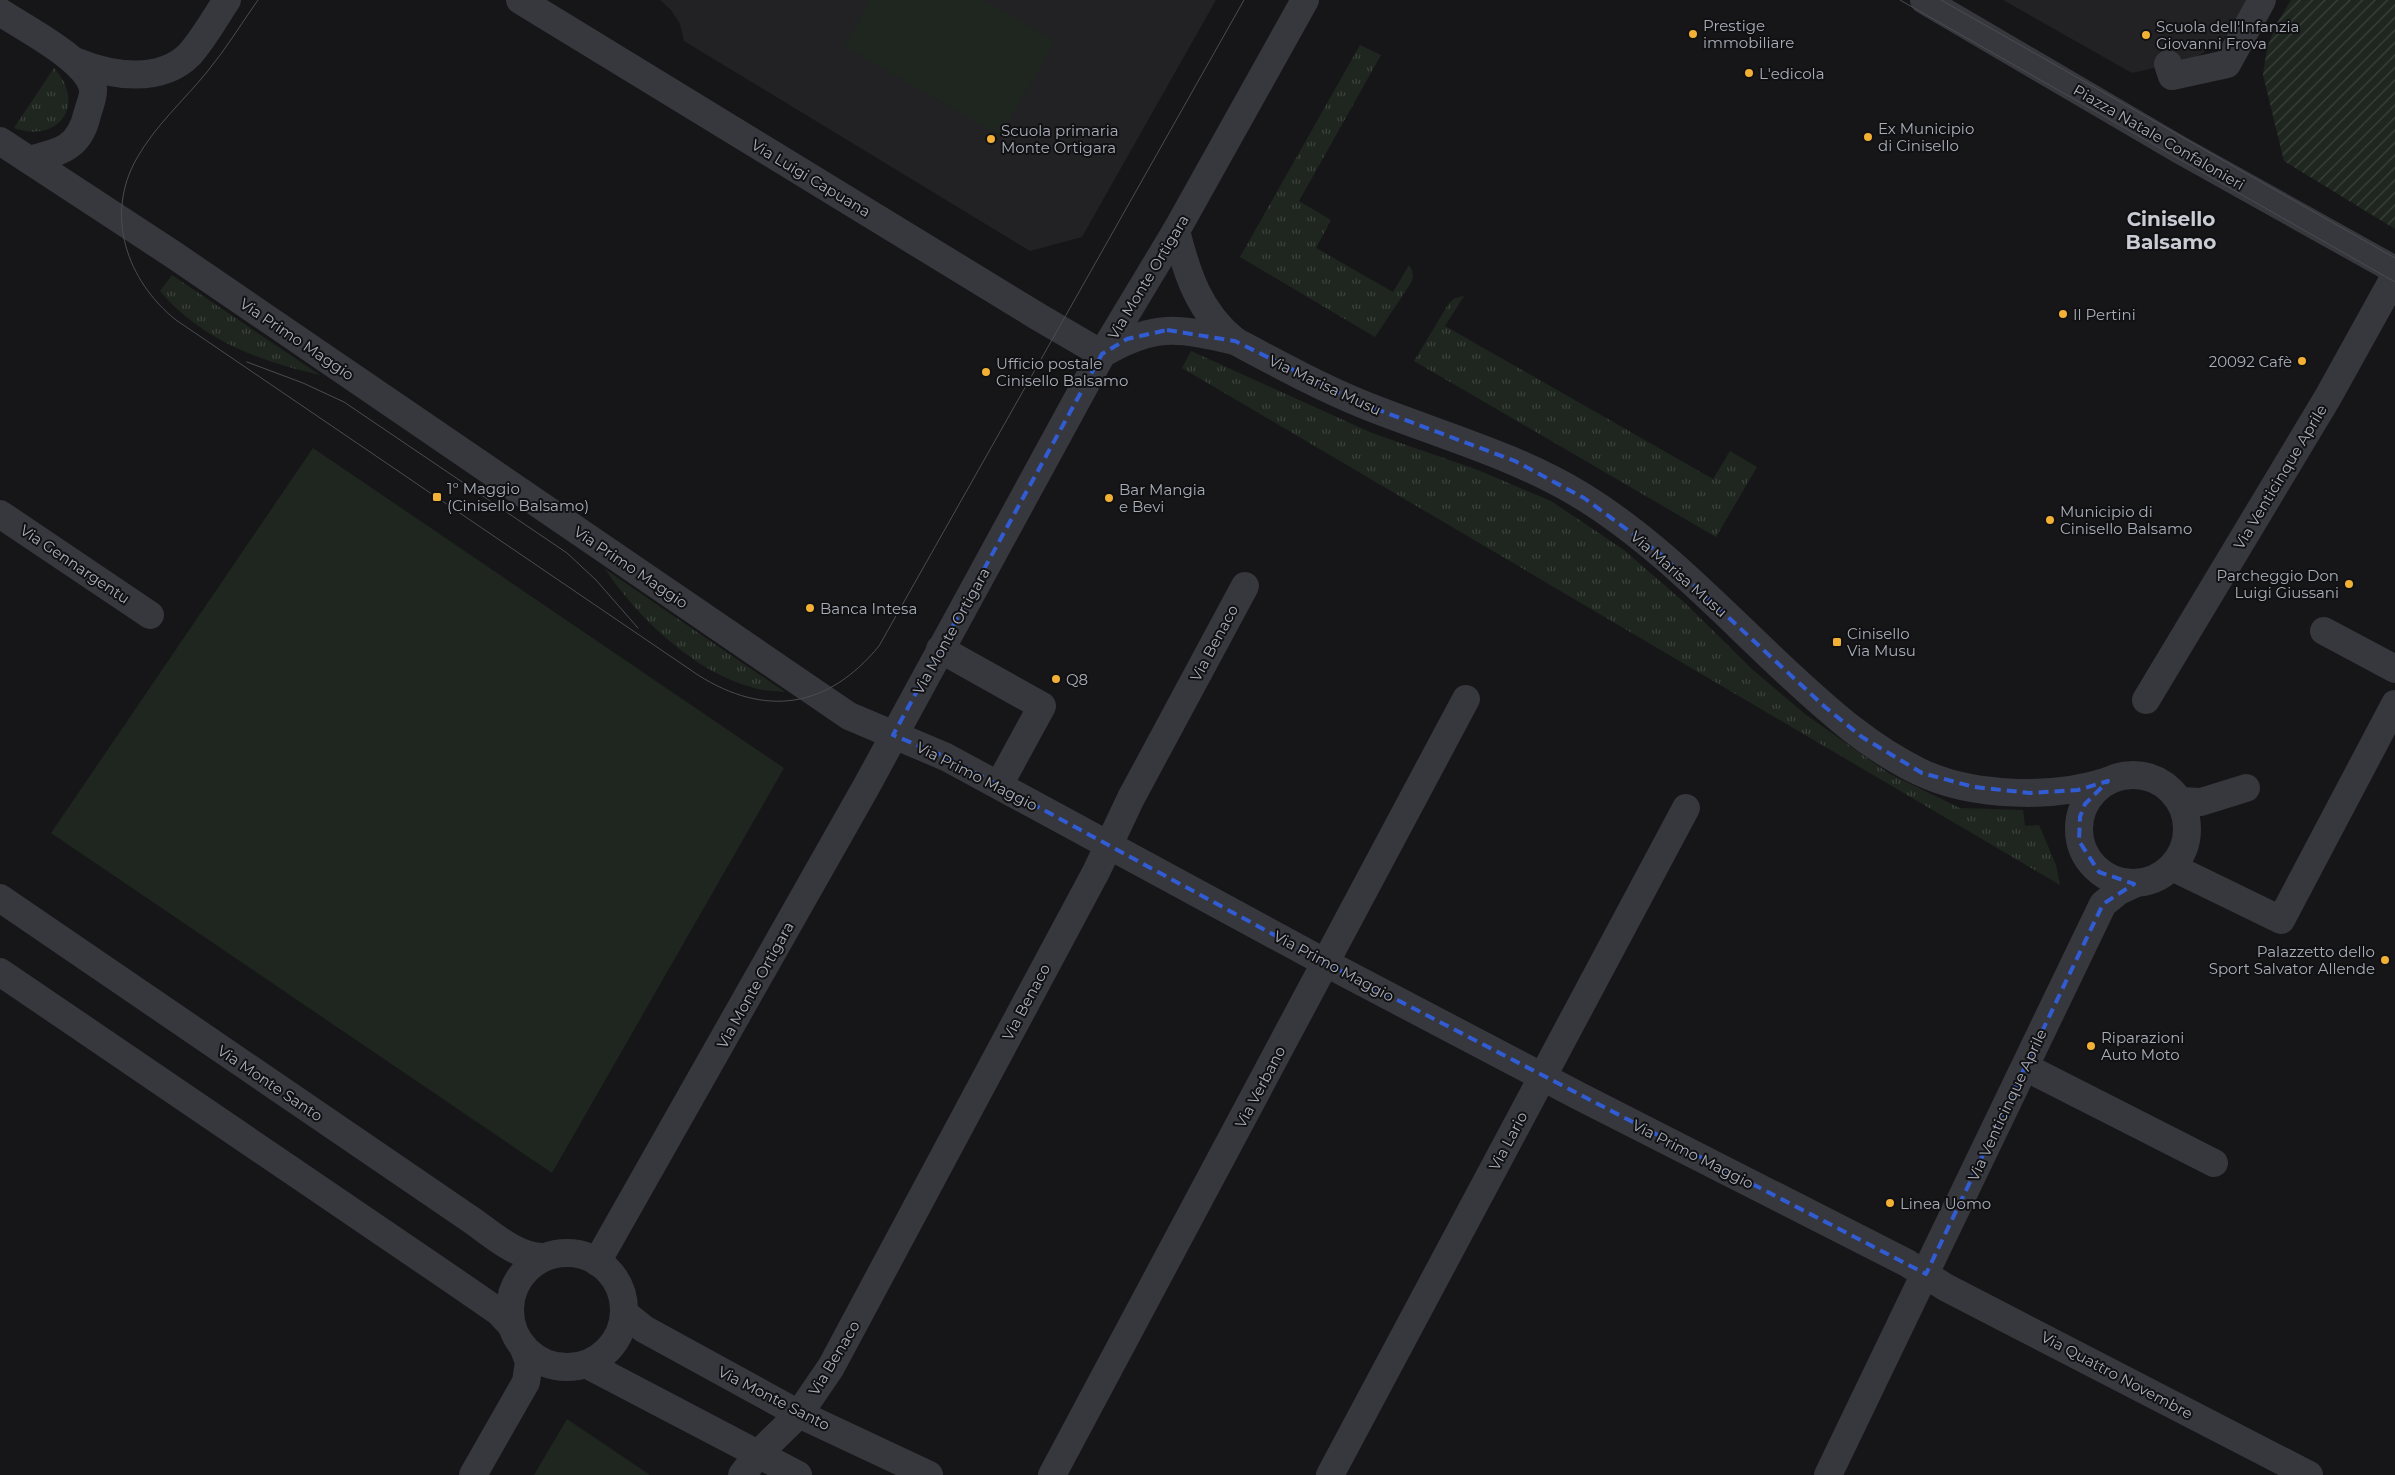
<svg xmlns="http://www.w3.org/2000/svg" width="2395" height="1475" viewBox="0 0 2395 1475" font-family="Montserrat,sans-serif">
	<style>
		.built { fill: #222225 }
		.grass { fill: url(#grass-tufts) }
		.park { fill: #1e261f }
		.garden { fill: url(#garden-furrows) }
		.lines { fill: none; stroke-linecap: round; stroke-linejoin: round }
		.minor { stroke: #37383d; stroke-width: 28 }
		.tram { stroke: #4a4c52; stroke-width: 1 }
		.marked { fill: none; stroke: #325cd3; stroke-width: 4; stroke-dasharray: 10 6; stroke-linejoin: round }
		.poi-dot { fill: #f2b134; stroke: #111113; stroke-width: 2 }
		.labels { text-anchor: middle; dominant-baseline: central; stroke-width: 4; stroke-linejoin: round; paint-order: stroke }
		.poi-label { font-size: 15px; fill: #a8adb8; stroke: #111113; text-anchor: start }
		.street-label { font-size: 15px; fill: #a8adb8; stroke: #111113 }
		.district-label { font-size: 20px; font-weight: bold; fill: #c9ccd4; stroke: #111113 }
	</style>
	<defs>
		<pattern id="grass-tufts" width="24" height="20" patternUnits="userSpaceOnUse" patternTransform="scale(1.25)"><rect width="24" height="20" fill="#1e261f"/><path d="M3 7l-1-3M5 7V3M7 7l1-3M15 17l-1-3M17 17v-4M19 17l1-3" fill="none" stroke="#3c433d"/></pattern>
		<pattern id="garden-furrows" width="10" height="10" patternUnits="userSpaceOnUse" patternTransform="scale(1.25)"><rect width="10" height="10" fill="#1e261f"/><path d="M-1 1l2-2M0 10L10 0M9 11l2-2" fill="none" stroke="#3c433d"/></pattern>
	</defs>
	<rect width="100%" height="100%" fill="#161618"/>
	<g class="built">
		<polygon points="660,0 1216,0 1082,237 1030,251 684,41 680,24 671,10"/>
		<polygon points="2003,0 2250,0 2232,29 2221,40 2194,59 2132,73"/>
	</g>
	<g class="grass">
		<path d="M1360,45L1381,55L1299,201L1331,220L1316,248L1393,292L1409,265C1413,271 1414,276 1411,283L1375,337L1240,257Z"/>
		<path d="M54,68C87,104 59,144 14,128Z"/>
		<path d="M172,275L320,375C261,362 200,339 160,291Z"/>
		<polygon points="1464,296 1445,326 1713,479 1730,451 1757,467 1716,537 1414,361 1449,303 1455,298"/>
		<polygon points="1191,351 1372,433 1478,470 1551,501 1624,550 1685,603 1753,670 1805,714 1890,774 1960,808 2023,810 2025,826 2039,825 2056,865 2060,885 1182,368"/>
		<path d="M605,569L785,692C775,691 764,691 754,688C694,672 639,619 605,569Z"/>
	</g>
	<g class="park">
		<polygon points="870,0 984,0 1055,41 1000,136 844,46"/>
		<polygon points="313,448 784,768 552,1173 51,833"/>
		<polygon points="567,1419 650,1475 534,1475"/>
	</g>
	<polygon class="garden" points="2291,0 2395,0 2395,229 2284,161 2263,75 2267,48 2277,23"/>
	<g class="lines">
		<g class="minor">
			<polyline points="520,0 1037,316 1102,354"/>
			<polyline points="1924,0 2180,150 2395,270"/>
			<path d="M0,12C24,28 88,60 93,89C94,96 89,107 87,115C79,149 59,152 29,160"/>
			<path d="M77,62C111,76 161,84 190,54C204,38 215,18 227,0"/>
			<polyline points="2168,64 2172,76 2227,64 2262,0"/>
			<polyline points="0,141 174,255 849,716 946,757 1326,963 1577,1095 1907,1263 1945,1287 2309,1475"/>
			<path d="M1176,231C1187,274 1199,312 1235,341C1276,363 1318,386 1362,404C1436,434 1513,454 1582,496C1660,544 1723,613 1790,675C1830,712 1870,748 1920,772C1972,797 2054,799 2108,781"/>
			<path d="M1102,354C1154,323 1178,328 1235,341"/>
			<polyline points="0,514 150,615"/>
			<polyline points="2324,631 2395,669"/>
			<polyline points="940,649 1042,706 999,785"/>
			<polyline points="2146,700 2328,397 2395,276"/>
			<circle cx="2133" cy="829" r="54"/>
			<polyline points="2180,801 2201,802 2246,788"/>
			<polyline points="2172,867 2281,920 2395,704"/>
			<path d="M0,898L470,1219C492,1234 517,1258 544,1257"/>
			<polyline points="0,972 435,1268 499,1312 511,1325"/>
			<polyline points="2025,1067 2214,1163"/>
			<circle cx="567" cy="1310" r="57"/>
			<polyline points="597,1262 866,787 1102,354 1176,231 1305,0"/>
			<polyline points="624,1313 644,1329 799,1414 929,1475"/>
			<polyline points="586,1364 798,1475"/>
			<polyline points="473,1475 526,1382 529,1362 524,1349"/>
			<polyline points="742,1475 758,1454 799,1414 831,1367 1096,872 1131,798 1245,586"/>
			<polyline points="1052,1475 1466,699"/>
			<polyline points="1330,1475 1686,808"/>
			<polyline points="1828,1475 2103,904 2119,891 2134,884"/>
		</g>
		<g class="tram">
			<path d="M258,0C241,24 226,49 207,72C184,100 155,126 137,158C104,215 127,281 176,320L698,675C766,718 828,708 879,646L1244,0"/>
			<polyline points="1900,0 2395,282"/>
			<polyline points="1941,0 2395,258"/>
			<polyline points="247,362 303,383 344,402 567,553 596,580 638,628"/>
		</g>
	</g>
	<path class="marked" d="M1167,330L1235,341L1360,403L1515,461L1584,498L1659,553L1825,707L1862,737L1922,773L1974,787L2030,793L2078,790L2108,781L2085,804L2080,817L2079,841L2099,872L2134,884L2103,904L1926,1274L1326,963L946,757L893,735L1102,354L1127,339Z"/>
	<g class="poi-dot">
		<circle cx="1693" cy="34" r="5"/>
		<circle cx="2146" cy="35" r="5"/>
		<circle cx="1749" cy="73" r="5"/>
		<circle cx="1868" cy="137" r="5"/>
		<circle cx="991" cy="139" r="5"/>
		<circle cx="2063" cy="314" r="5"/>
		<circle cx="2302" cy="361" r="5"/>
		<circle cx="986" cy="372" r="5"/>
		<rect x="432" y="492" width="10" height="10" rx="2.5"/>
		<circle cx="1109" cy="498" r="5"/>
		<circle cx="2050" cy="520" r="5"/>
		<circle cx="2349" cy="584" r="5"/>
		<circle cx="810" cy="608" r="5"/>
		<rect x="1832" y="637" width="10" height="10" rx="2.5"/>
		<circle cx="1056" cy="679" r="5"/>
		<circle cx="2385" cy="960" r="5"/>
		<circle cx="2091" cy="1046" r="5"/>
		<circle cx="1890" cy="1203" r="5"/>
	</g>
	<g class="labels">
		<g class="poi-label">
			<text x="1703" y="25">Prestige<tspan x="1703" dy="17">immobiliare</tspan></text>
			<text x="2156" y="26">Scuola dell'Infanzia<tspan x="2156" dy="17">Giovanni Frova</tspan></text>
			<text x="1759" y="73">L'edicola</text>
			<text x="1878" y="128">Ex Municipio<tspan x="1878" dy="17">di Cinisello</tspan></text>
			<text x="1001" y="130">Scuola primaria<tspan x="1001" dy="17">Monte Ortigara</tspan></text>
			<text x="2073" y="314">Il Pertini</text>
			<text x="2292" y="361" text-anchor="end">20092 Cafè</text>
			<text x="996" y="363">Ufficio postale<tspan x="996" dy="17">Cinisello Balsamo</tspan></text>
			<text x="447" y="488">1° Maggio<tspan x="447" dy="17">(Cinisello Balsamo)</tspan></text>
			<text x="1119" y="489">Bar Mangia<tspan x="1119" dy="17">e Bevi</tspan></text>
			<text x="2060" y="511">Municipio di<tspan x="2060" dy="17">Cinisello Balsamo</tspan></text>
			<text x="2339" y="575" text-anchor="end">Parcheggio Don<tspan x="2339" dy="17">Luigi Giussani</tspan></text>
			<text x="820" y="608">Banca Intesa</text>
			<text x="1847" y="633">Cinisello<tspan x="1847" dy="17">Via Musu</tspan></text>
			<text x="1066" y="679">Q8</text>
			<text x="2375" y="951" text-anchor="end">Palazzetto dello<tspan x="2375" dy="17">Sport Salvator Allende</tspan></text>
			<text x="2101" y="1037">Riparazioni<tspan x="2101" dy="17">Auto Moto</tspan></text>
			<text x="1900" y="1203">Linea Uomo</text>
		</g>
		<g class="street-label">
			<text transform="translate(2159 137) rotate(30)">Piazza Natale Confalonieri</text>
			<text transform="translate(811 178) rotate(31)">Via Luigi Capuana</text>
			<text transform="translate(1148 277) rotate(-59)">Via Monte Ortigara</text>
			<text transform="translate(297 339) rotate(34)">Via Primo Maggio</text>
			<text transform="translate(1325 385) rotate(25)">Via Marisa Musu</text>
			<text transform="translate(2280 477) rotate(-59)">Via Venticinque Aprile</text>
			<text transform="translate(75 564) rotate(34)">Via Gennargentu</text>
			<text transform="translate(631 567) rotate(34)">Via Primo Maggio</text>
			<text transform="translate(1679 574) rotate(41)">Via Marisa Musu</text>
			<text transform="translate(951 631) rotate(-61)">Via Monte Ortigara</text>
			<text transform="translate(1214 643) rotate(-62)">Via Benaco</text>
			<text transform="translate(977 776) rotate(27)">Via Primo Maggio</text>
			<text transform="translate(1334 966) rotate(28)">Via Primo Maggio</text>
			<text transform="translate(755 985) rotate(-61)">Via Monte Ortigara</text>
			<text transform="translate(1026 1002) rotate(-62)">Via Benaco</text>
			<text transform="translate(270 1083) rotate(34)">Via Monte Santo</text>
			<text transform="translate(1260 1087) rotate(-62)">Via Verbano</text>
			<text transform="translate(2007 1105) rotate(-65)">Via Venticinque Aprile</text>
			<text transform="translate(1508 1141) rotate(-62)">Via Lario</text>
			<text transform="translate(1693 1154) rotate(27)">Via Primo Maggio</text>
			<text transform="translate(834 1358) rotate(-59)">Via Benaco</text>
			<text transform="translate(2117 1375) rotate(28)">Via Quattro Novembre</text>
			<text transform="translate(774 1398) rotate(27)">Via Monte Santo</text>
		</g>
		<g class="district-label">
			<text x="2171" y="219">Cinisello<tspan x="2171" dy="23">Balsamo</tspan></text>
		</g>
	</g>
</svg>
